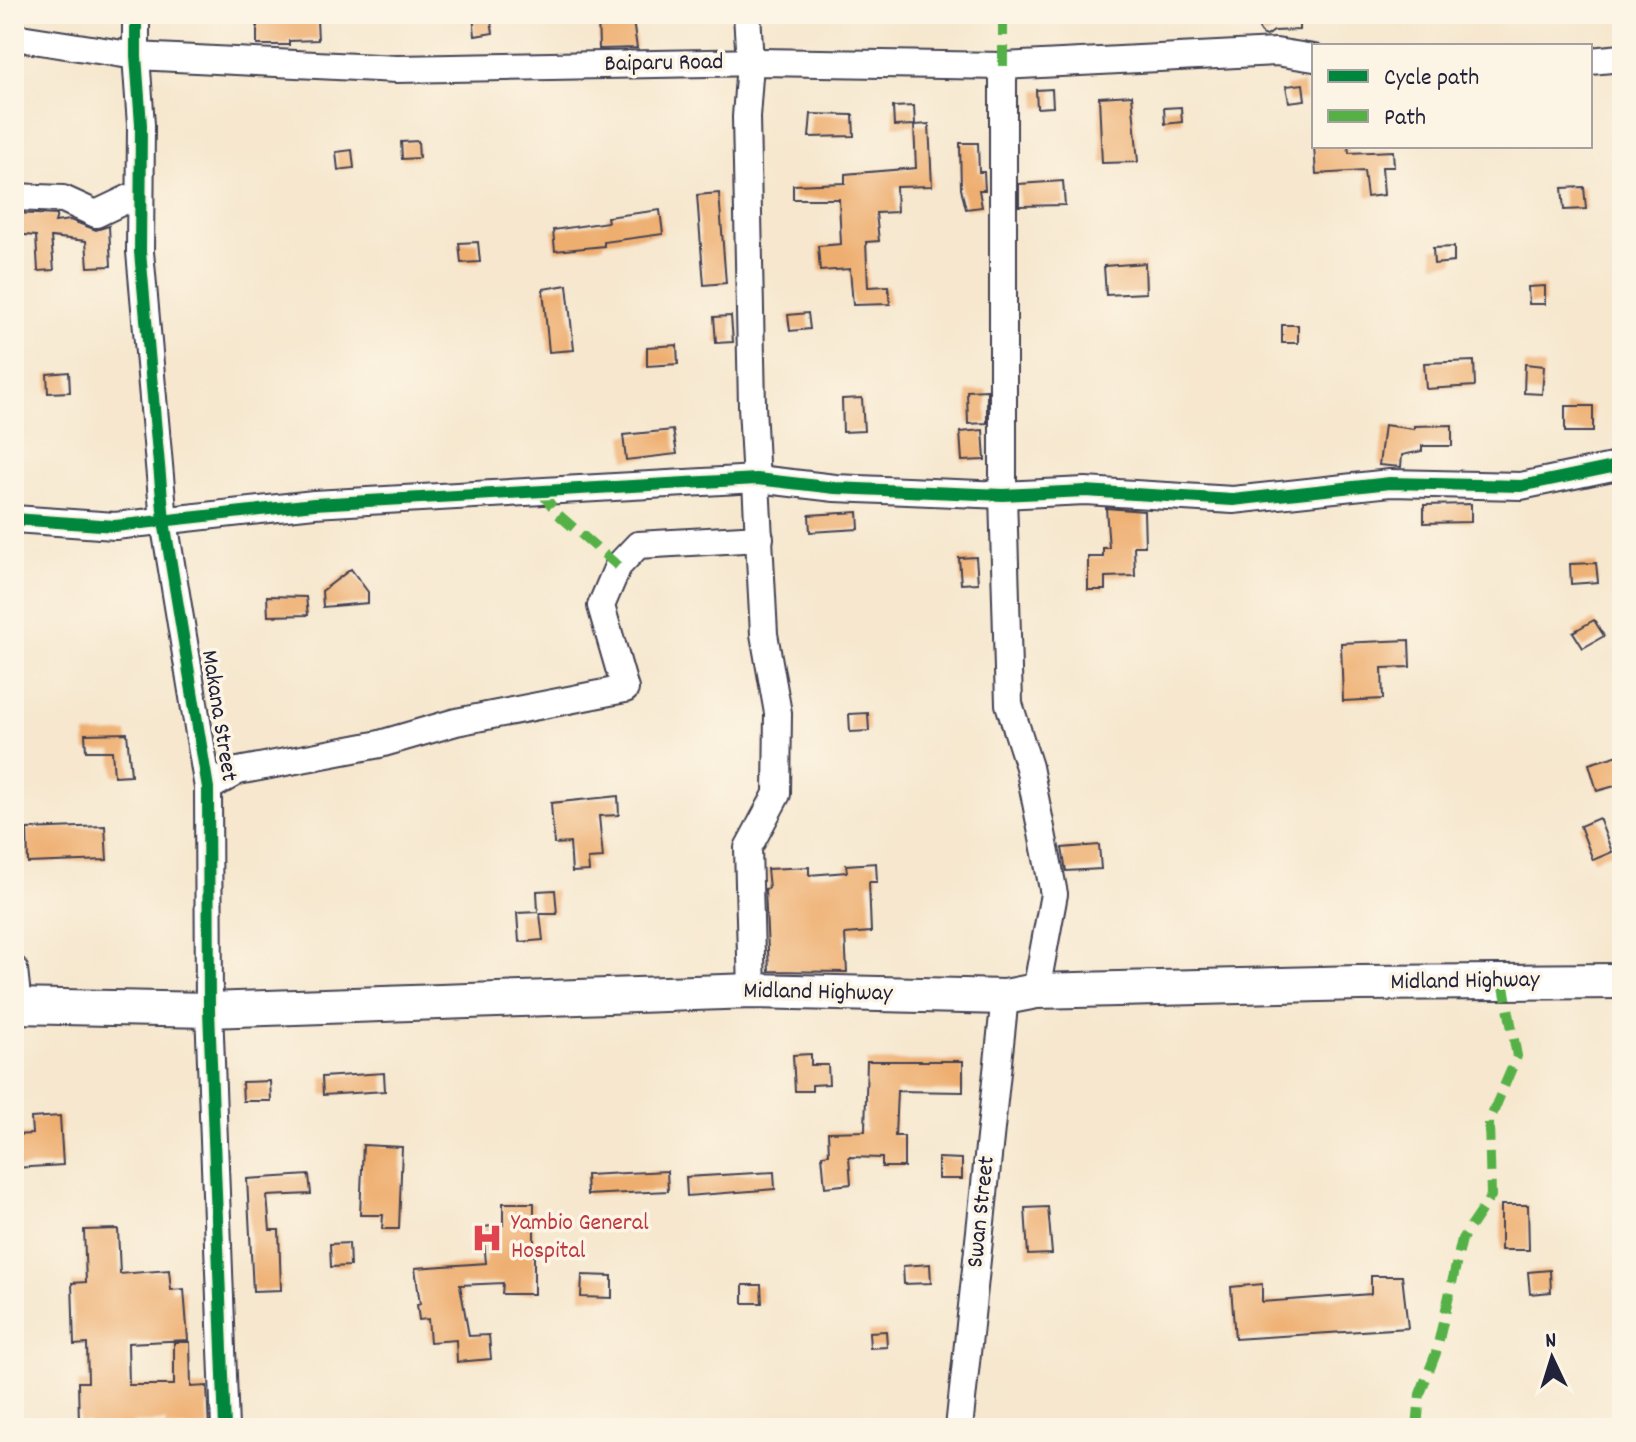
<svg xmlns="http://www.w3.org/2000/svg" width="1636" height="1442" viewBox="0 0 1636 1442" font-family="Dekko,sans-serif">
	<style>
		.building { fill: #eeae70 }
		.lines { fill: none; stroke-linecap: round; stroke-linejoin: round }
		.minor-casing { stroke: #424051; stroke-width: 30 }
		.major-casing { stroke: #424051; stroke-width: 38 }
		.minor { stroke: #fff; stroke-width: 26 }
		.major { stroke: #fff; stroke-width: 34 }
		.quiet { stroke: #55b146; stroke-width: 10; stroke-dasharray: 20 10; stroke-linecap: butt }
		.cycleway-casing { stroke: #fcf5e5; stroke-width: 17 }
		.cycleway { stroke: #00873e; stroke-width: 12 }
		.labels { text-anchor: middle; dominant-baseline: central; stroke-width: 7; stroke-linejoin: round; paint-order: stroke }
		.street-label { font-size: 24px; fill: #22223b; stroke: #fcf5e5 }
		.health-label { font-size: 24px; fill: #be3a42; stroke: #fcf5e5; text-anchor: start }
	</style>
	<rect width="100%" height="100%" fill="#fcf5e5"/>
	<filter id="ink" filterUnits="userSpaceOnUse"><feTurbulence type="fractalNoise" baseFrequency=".0125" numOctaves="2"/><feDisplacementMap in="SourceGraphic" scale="16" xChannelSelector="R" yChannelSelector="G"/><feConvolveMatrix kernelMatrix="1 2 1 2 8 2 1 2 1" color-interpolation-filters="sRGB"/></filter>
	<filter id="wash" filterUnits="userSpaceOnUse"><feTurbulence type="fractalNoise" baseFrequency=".006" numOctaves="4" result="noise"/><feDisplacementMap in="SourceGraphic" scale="32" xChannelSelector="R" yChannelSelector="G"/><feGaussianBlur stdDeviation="1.8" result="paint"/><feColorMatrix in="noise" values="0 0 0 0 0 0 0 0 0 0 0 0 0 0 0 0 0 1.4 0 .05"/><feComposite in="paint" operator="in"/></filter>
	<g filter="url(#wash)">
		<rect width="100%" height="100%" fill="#f6e7ce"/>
		<g id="blocks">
			<g class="building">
				<polygon points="257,14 289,14 289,22 317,20 318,40 289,41 289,45 257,45"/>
				<polygon points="473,14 490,14 493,33 475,36"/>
				<polygon points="598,14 632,14 637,48 599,49"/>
				<polygon points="1258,14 1299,14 1299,30 1274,31 1267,36 1263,35 1259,29"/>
				<polygon points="1303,84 1305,100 1289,102 1286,86"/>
				<polygon points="1052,89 1053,107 1037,108 1036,90"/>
				<polygon points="1132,95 1138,162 1102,163 1099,97"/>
				<polygon points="914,106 915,125 929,124 932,186 896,187 897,212 876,213 879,241 866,242 868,287 888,286 890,304 853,305 850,269 820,271 818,246 841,244 839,199 793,199 793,185 845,183 845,174 916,168 914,125 894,126 893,107"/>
				<polygon points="1181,107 1182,122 1165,124 1164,108"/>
				<polygon points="811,114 853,115 854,136 809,137"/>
				<polygon points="418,141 419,158 402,159 401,142"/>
				<polygon points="960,143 978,143 979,172 984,172 985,190 979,190 982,207 966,209 961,189"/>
				<polygon points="1314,146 1348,146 1349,153 1393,151 1394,167 1382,167 1384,195 1367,197 1364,171 1316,174"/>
				<polygon points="352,150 354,168 338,170 336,152"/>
				<polygon points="1063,181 1065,205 1019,206 1019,184"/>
				<polygon points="1584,187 1586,209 1564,210 1562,188"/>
				<polygon points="719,193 726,283 704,285 697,195"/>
				<polygon points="660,210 663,234 604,242 604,246 555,251 553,230 608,222 607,217"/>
				<polygon points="14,213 57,215 55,222 70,220 96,230 109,226 111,266 88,267 86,241 51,237 54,270 38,271 36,236 14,234 14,227 19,226 14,226"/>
				<polygon points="478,242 480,262 461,263 459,243"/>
				<polygon points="1454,247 1454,262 1434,264 1433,248"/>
				<polygon points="1145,263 1146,293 1106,295 1104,266"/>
				<polygon points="567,285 574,350 549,352 543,289"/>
				<polygon points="1545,286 1545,304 1529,304 1528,287"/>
				<polygon points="808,313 810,329 790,331 788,315"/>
				<polygon points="731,316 733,342 716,343 714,317"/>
				<rect x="1282" y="325" width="16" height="18"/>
				<polygon points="677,345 678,364 647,366 647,347"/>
				<polygon points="1474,361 1475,386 1426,389 1424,363"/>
				<polygon points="1525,364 1544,366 1542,394 1524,393"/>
				<polygon points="69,372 70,392 48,393 47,374"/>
				<polygon points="987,390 987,423 968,424 967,391"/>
				<polygon points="862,398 864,431 843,432 842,399"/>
				<rect x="1565" y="406" width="28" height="26"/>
				<polygon points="1384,425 1414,429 1414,426 1452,425 1452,446 1422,446 1422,451 1402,455 1401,467 1379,465"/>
				<polygon points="673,430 677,454 626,460 623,435"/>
				<polygon points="983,430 985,460 962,461 960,432"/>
				<polygon points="1471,504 1471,522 1424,523 1424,505"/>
				<polygon points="1106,508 1144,511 1145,546 1134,546 1135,576 1105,577 1105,590 1088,590 1088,557 1103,557 1103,548 1109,548"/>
				<polygon points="858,512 859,529 810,532 809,515"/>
				<polygon points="976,557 978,583 961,584 959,558"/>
				<polygon points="1596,563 1598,582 1571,584 1570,564"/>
				<polygon points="351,569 368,592 368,603 323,607 322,591"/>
				<polygon points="267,596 306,597 308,615 268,616"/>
				<polygon points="1594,620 1604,636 1583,648 1573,632"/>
				<polygon points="1409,640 1410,667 1382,668 1383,699 1343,701 1341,643"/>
				<polygon points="868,713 869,731 850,732 849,714"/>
				<polygon points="127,733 131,775 114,776 112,751 86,751 85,734"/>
				<polygon points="1622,754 1622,784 1597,791 1589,764"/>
				<polygon points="618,796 619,815 599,816 603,858 588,859 589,871 572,872 570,843 554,844 551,803"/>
				<polygon points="1599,818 1612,852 1593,860 1580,826"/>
				<polygon points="105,826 107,860 28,863 27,829"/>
				<polygon points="1099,845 1101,869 1066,871 1062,848"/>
				<polygon points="876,863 877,882 869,882 871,932 845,934 847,972 769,971 765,889 769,888 767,869 809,867 809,875 847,872 846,865"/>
				<polygon points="555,890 557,914 540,914 543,940 519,942 517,913 538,912 537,891"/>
				<polygon points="811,1054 811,1065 828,1065 829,1084 812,1085 812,1091 795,1091 793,1055"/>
				<polygon points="867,1061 963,1061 963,1092 897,1091 895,1136 904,1136 904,1167 882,1167 882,1158 849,1157 851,1184 825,1187 822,1155 829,1154 828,1132 865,1131"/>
				<polygon points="384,1073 385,1091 323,1095 322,1077"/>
				<polygon points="270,1081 271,1101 243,1101 242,1082"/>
				<polygon points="60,1116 63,1165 14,1168 14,1135 32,1134 31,1118"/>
				<polygon points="363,1145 402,1147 399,1229 382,1229 383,1215 360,1215"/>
				<polygon points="938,1158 962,1159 962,1179 938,1179"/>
				<polygon points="667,1171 668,1191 587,1195 586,1175"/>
				<polygon points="774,1172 775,1189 687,1196 686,1177"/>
				<polygon points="309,1175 311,1194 267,1196 270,1230 279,1230 281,1290 253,1291 247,1179"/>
				<polygon points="503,1203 534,1203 534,1294 502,1294 503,1283 460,1285 469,1336 489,1335 491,1359 457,1362 456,1340 430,1342 428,1319 419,1320 417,1305 420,1304 415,1268 486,1263 483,1227 503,1225"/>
				<polygon points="1501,1205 1528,1205 1529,1250 1501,1250"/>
				<polygon points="1048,1207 1052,1254 1028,1255 1025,1208"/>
				<polygon points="118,1229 120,1274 169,1270 171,1290 184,1289 188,1340 128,1343 129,1385 174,1385 174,1342 190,1342 191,1387 207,1386 209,1428 166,1428 166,1422 132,1423 132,1428 87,1428 87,1422 79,1423 78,1382 88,1382 87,1344 74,1345 72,1283 86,1282 84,1230"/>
				<polygon points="349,1243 350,1266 331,1267 330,1244"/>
				<polygon points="930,1264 931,1283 904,1284 903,1266"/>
				<polygon points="1550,1270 1551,1292 1530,1294 1528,1272"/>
				<polygon points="582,1275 612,1276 612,1298 581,1297"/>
				<polygon points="1371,1276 1402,1276 1408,1328 1235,1339 1231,1287 1262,1284 1262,1302 1371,1294"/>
				<polygon points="743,1285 761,1285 762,1303 743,1303"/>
				<polygon points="886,1331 887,1347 870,1348 869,1332"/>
			</g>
		</g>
	</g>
	<g filter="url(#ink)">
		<use href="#blocks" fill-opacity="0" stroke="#424051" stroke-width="2"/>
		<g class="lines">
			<defs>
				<g id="minor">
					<polyline points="136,14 136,56 141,125 140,252 164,521 208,788 209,1010 225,1428"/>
					<polyline points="747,14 750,63 746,117 752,406 764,634 778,713 777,794 748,848 752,991"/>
					<polyline points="14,37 136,56 397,69 760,62 1003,66 1276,52 1314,58"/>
					<polyline points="1590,61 1622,58"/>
					<polyline points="1003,66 1003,495 1009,704 1029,767 1054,894 1036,991"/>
					<polyline points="14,197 63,199 96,214 140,193"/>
					<polyline points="14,519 115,526 314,504 757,479 835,488 1003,495 1085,491 1233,500 1390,483 1521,486 1622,465"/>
					<polyline points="208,788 238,771 380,744 456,722 625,689 601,606 618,566 638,545 760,538"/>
					<polyline points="14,969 18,1006"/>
					<polyline points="959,1428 1005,997"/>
				</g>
				<polyline id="major" points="14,1006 209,1010 752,991 1005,997 1036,991 1359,983 1622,981"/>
			</defs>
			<use href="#minor" class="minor-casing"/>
			<use href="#major" class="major-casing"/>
			<use href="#minor" class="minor"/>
			<use href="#major" class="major"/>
			<g class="quiet">
				<polyline points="1003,66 1003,14"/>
				<polyline points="540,491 560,516 618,566"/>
				<polyline points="1417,1428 1420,1394 1436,1353 1462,1239 1491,1196 1489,1122 1517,1056 1503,981"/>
			</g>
			<defs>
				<g id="cycleway">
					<polyline points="136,14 136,56 141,125 140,252 164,521 208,788 209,1010 225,1428"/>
					<polyline points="14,519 115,526 314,504 757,479 835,488 1003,495 1085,491 1233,500 1390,483 1521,486 1622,465"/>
				</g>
			</defs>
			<use href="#cycleway" class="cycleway-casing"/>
			<use href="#cycleway" class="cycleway"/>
		</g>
	</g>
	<defs>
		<symbol id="hospital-bare" viewBox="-9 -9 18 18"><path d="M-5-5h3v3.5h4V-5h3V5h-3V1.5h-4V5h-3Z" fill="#e0444e" stroke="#fcf5e5" stroke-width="2.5" paint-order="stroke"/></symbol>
	</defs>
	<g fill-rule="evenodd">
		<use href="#hospital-bare" x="465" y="1216" width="44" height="44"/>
	</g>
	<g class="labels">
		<g class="street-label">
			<text transform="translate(664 64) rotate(-1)">Baiparu Road</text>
			<text transform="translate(218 716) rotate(81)">Makana Street</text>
			<text transform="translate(1465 982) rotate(-1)">Midland Highway</text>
			<text transform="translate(818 993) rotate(1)">Midland Highway</text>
			<text transform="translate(982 1212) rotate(-84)">Swan Street</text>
		</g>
		<g class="health-label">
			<text x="511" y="1224">Yambio General<tspan x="511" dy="28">Hospital</tspan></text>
		</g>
	</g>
	<rect width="1636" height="1442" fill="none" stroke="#fcf5e5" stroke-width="48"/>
	<rect x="1312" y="44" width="280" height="104" fill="#fcf5e5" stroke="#a5a1a1" stroke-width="2"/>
	<rect x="1328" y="70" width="40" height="12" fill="#00873e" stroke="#a5a1a1" stroke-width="2"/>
	<text x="1384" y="84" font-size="24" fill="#22223b">Cycle path</text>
	<rect x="1328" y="110" width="40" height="12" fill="#55b146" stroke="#a5a1a1" stroke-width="2"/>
	<text x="1384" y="124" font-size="24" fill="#22223b">Path</text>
	<g transform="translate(1552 1358) rotate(356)" stroke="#fcf5e5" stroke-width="6" paint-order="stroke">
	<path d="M0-6L14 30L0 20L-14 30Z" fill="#22223b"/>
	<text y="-12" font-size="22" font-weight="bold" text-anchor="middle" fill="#22223b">N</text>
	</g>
</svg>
